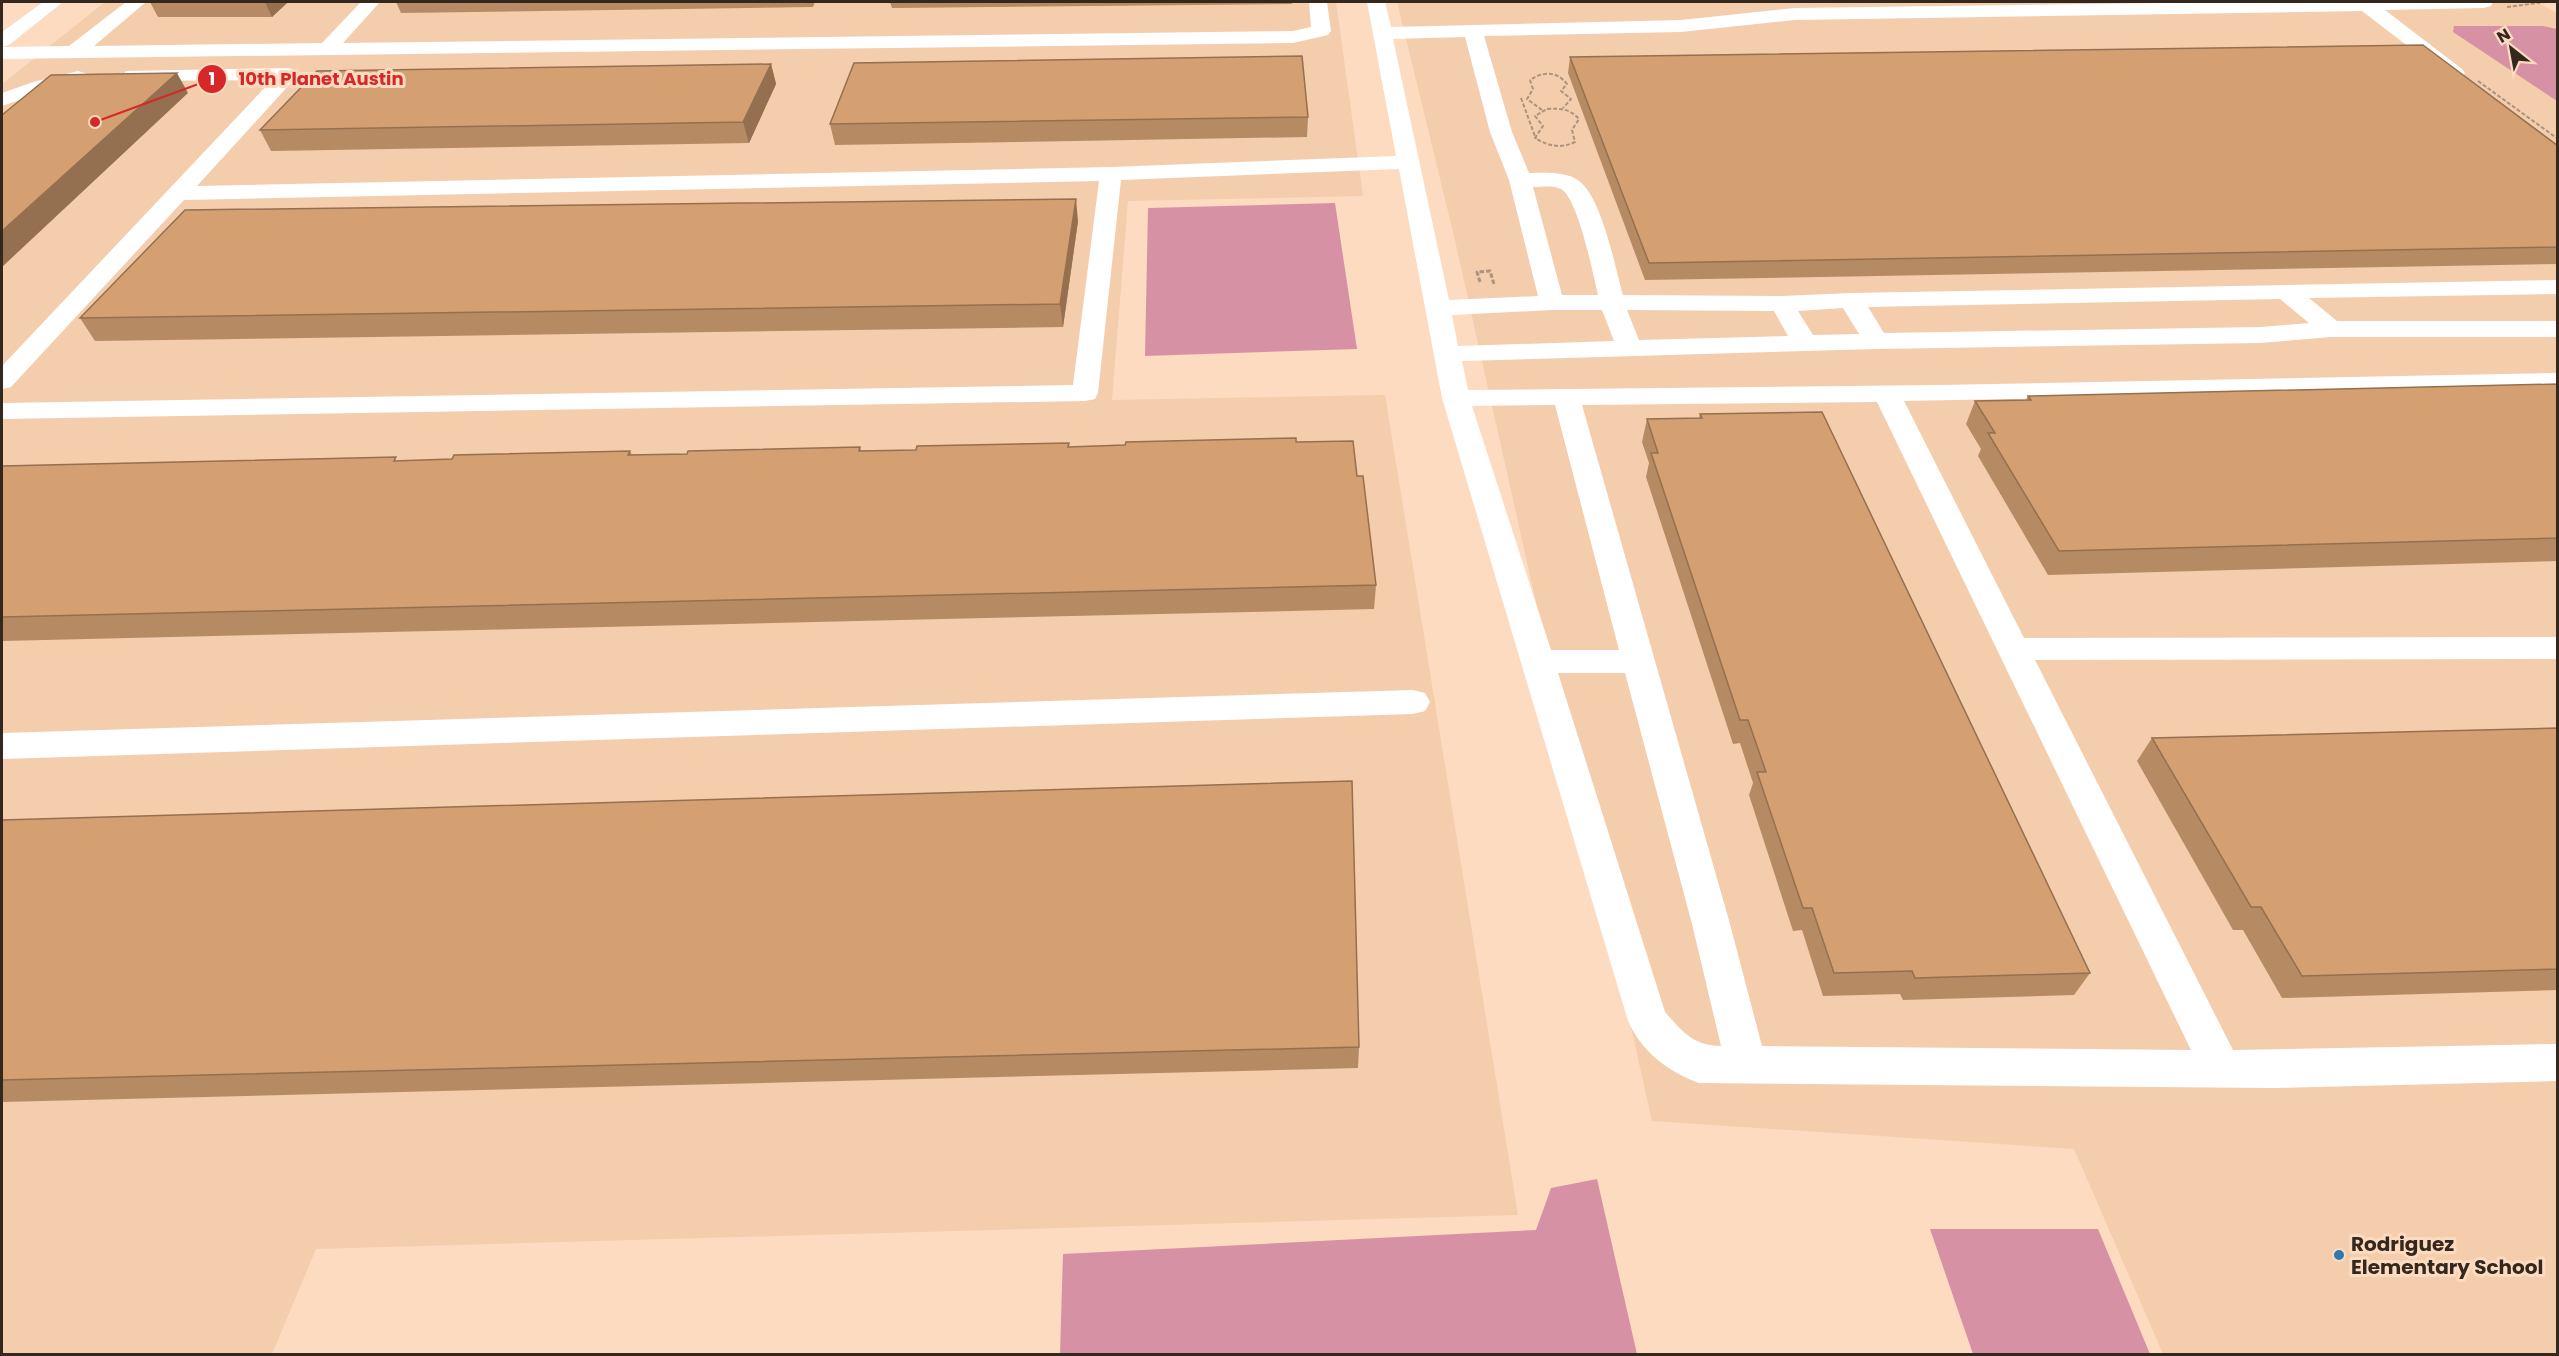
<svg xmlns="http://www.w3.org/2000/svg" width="2559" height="1356" viewBox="0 0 2559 1356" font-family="Poppins,sans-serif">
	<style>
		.built { fill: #f4cdad }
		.water { fill: #d791a4 }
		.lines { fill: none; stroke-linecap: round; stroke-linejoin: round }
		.path-far1 { stroke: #ac937f; stroke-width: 2; stroke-dasharray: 4 2; stroke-linecap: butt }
		.path { stroke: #ac937f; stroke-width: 3; stroke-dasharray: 4.5 2; stroke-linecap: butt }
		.minor { fill: #fff; fill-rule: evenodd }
		.wall { fill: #b68a62 }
		.shaded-wall { fill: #947050 }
		.building { fill: #d4a072; stroke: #947050; stroke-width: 1.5 }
		.poi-dot { fill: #2e7aad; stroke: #fcdbc0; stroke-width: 2 }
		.labels { text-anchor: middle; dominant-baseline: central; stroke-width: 6; stroke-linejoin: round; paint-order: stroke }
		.near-poi-label { font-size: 20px; font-weight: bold; fill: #34271d; stroke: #fcdbc0; text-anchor: start }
		.leader { fill: none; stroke: #d62828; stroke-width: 2 }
		.callout-dot { fill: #d62828; stroke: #fcdbc0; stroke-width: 2 }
		.mark-label { font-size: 18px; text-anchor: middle; font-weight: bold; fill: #fff }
		.callout-label { font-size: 18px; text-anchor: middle; font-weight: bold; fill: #d62828; stroke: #fcdbc0; stroke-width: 6; stroke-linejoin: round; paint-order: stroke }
	</style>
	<rect width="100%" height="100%" fill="#fcdbc0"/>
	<g class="built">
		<polygon points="105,2 1336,2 1363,196 1128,201 1112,400 1385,395 1518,1215 316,1249 272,1354 2,1354 2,84"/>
		<polygon points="1397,2 2536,2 2557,13 2557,1354 2163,1354 2074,1149 1652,1121 1454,236"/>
	</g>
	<g class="water">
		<polygon points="2454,26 2543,26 2557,29 2557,101 2453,32"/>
		<polygon points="1335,203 1357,349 1145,356 1148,208"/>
		<polygon points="1597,1179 1637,1354 1060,1354 1063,1254 1536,1230 1551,1188"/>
		<polygon points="1930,1229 2098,1229 2150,1354 1973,1354"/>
	</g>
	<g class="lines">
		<g class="path-far1">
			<polyline points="2507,7 2545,2"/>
			<polyline points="2478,81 2558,139"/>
			<polyline points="1521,98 1536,139"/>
			<path d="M1547,109C1561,108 1570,109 1579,119L1572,130L1575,142C1561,149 1548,146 1535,138L1543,126L1535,116Z"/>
			<path d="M1542,110L1527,99L1533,89L1530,80C1543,71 1557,71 1567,84L1561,91L1571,99L1563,108"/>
		</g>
		<polyline class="path" points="1480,282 1477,272 1490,271 1494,284"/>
		<g class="minor">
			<polygon points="43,2 63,2 9,45 2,47 2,32"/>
			<polygon points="126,2 146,2 94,46 322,43 361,2 380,2 343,43 1293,31 1311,27 1309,2 1327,2 1331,31 1328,35 1293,43 2,59 2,47 69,46"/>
			<path d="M1367,2H1385L1391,27L1681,20L1795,8L2230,2H2493L2491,6L2484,8L2385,10L2462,69L2465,73L2462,77H2448L2362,11L1795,20L1681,32L1484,36L1512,132L1529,173C1544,173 1566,171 1579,181C1602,198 1615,267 1623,295L1782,296L1851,293L2558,280V294L2309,298L2337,321H2558V337H2331L2260,343L1876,349L1462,361L1468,390L1938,385L2558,373V389L1904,401L2024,638L2558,637V659L2035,660L2233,1050L2558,1044V1081L2273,1088L1699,1083C1667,1071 1642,1052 1628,1021L1442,398L1399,169L1121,180L1098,393L1095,399L1085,401L2,419V403L1073,385L1099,181L184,200L11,387L2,389V366L272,80L133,81L126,79L123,75L126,71L289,68L296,70L299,74L197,186L1111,167L1396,156ZM1465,37L1490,132L1509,180L1538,296L1449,300L1393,39ZM1533,187C1542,187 1553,185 1561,189C1578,198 1593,274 1598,295H1562ZM2280,299L2309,323L2260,327L1884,333L1868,307ZM1843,308L1859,334L1813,335L1798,311ZM1552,310H1602L1614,341L1458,346L1452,315ZM1627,310L1774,311L1788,336L1639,340ZM1877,402L2191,1050L1762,1046L1730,924L1582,405ZM1555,405L1619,650H1551L1472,406ZM1558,673H1625L1692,924L1721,1046C1692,1045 1683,1032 1665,1012Z"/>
			<polygon points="78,71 85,73 88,77 85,81 47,91 2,106 2,93 33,82"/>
			<polygon points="1413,690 1425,693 1430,702 1425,711 1413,714 2,759 2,733"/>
		</g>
	</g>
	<g class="wall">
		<polygon points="150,2 288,2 272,17 158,17"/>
		<polygon points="396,2 815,2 813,7 401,13"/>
		<polygon points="890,2 1292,2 1292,4 892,8"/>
		<polygon points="1570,57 2558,146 2558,264 1645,280 1568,73"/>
		<polygon points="771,64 776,84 749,143 271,151 260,130"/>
		<polygon points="1308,117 1307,137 835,145 830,124"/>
		<polygon points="1078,221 1063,327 95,341 80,318"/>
		<polygon points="2558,384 2558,561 2048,575 1978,456 1981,449 1966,424 1975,401 2026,400 2028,396"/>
		<polygon points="1700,414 2090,973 2074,995 1903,1000 1900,994 1823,996 1802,930 1793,931 1749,795 1753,783 1740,743 1733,744 1646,477 1649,463 1642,442 1647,419 1699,418"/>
		<polygon points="1296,442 1357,476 1376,585 1374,609 2,641 2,466 398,461 452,459 630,451 632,455 687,454 860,447 861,451"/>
		<polygon points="2558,728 2558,990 2282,998 2243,930 2233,930 2137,761 2152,738"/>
		<polygon points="2,820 1359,1047 1358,1068 2,1102"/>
	</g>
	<g class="shaded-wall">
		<polygon points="265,2 288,2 272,17"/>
		<polygon points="771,64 776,84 749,143 743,122"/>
		<polygon points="177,73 188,93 2,267 2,231"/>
		<polygon points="1076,199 1078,221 1063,327 1060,304"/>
	</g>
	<g class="building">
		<polygon points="2423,45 2558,146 2558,247 1649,263 1570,57"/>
		<polygon points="1302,56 1308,117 830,124 854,63"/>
		<polygon points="771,64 743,122 260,130 317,71"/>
		<polygon points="177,73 2,231 2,115 51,75"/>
		<polygon points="1076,199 1060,304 80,318 185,210"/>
		<polygon points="2558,384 2558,538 2059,551 1988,433 1995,433 1975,401 2031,400 2028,396"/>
		<polygon points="1822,412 2090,973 1915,978 1912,971 1834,973 1812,908 1803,908 1757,772 1766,772 1748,720 1740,720 1651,453 1658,453 1647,419 1702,418 1700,414"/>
		<polygon points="1296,438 1296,442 1353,441 1357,476 1363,476 1376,585 2,617 2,466 396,457 394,461 452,459 454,455 630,451 628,455 687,454 688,451 860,447 859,451 916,450 917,446 1069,443 1068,447 1125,445 1126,442"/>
		<polygon points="2558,728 2558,969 2302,976 2261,907 2251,907 2152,738"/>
		<polygon points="1352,781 1359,1047 2,1080 2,820"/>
	</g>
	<circle class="poi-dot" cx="2339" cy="1255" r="6"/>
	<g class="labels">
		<g class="near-poi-label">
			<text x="2351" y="1244">Rodriguez<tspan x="2351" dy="23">Elementary School</tspan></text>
		</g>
	</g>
	<path class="leader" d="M95 122L212 79"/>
	<g class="callout-dot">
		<circle cx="95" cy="122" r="6"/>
		<circle cx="212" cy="79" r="15"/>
	</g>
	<g class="mark-label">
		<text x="212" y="85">1</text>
	</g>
	<g class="callout-label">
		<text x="321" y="85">10th Planet Austin</text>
	</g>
	<rect width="2559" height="1356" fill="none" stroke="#34271d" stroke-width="6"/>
	<g transform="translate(2511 48) rotate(329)" stroke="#fcdbc0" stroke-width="4.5" paint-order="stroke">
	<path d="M0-4.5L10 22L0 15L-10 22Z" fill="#34271d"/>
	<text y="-9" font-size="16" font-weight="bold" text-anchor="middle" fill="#34271d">N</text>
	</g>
</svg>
